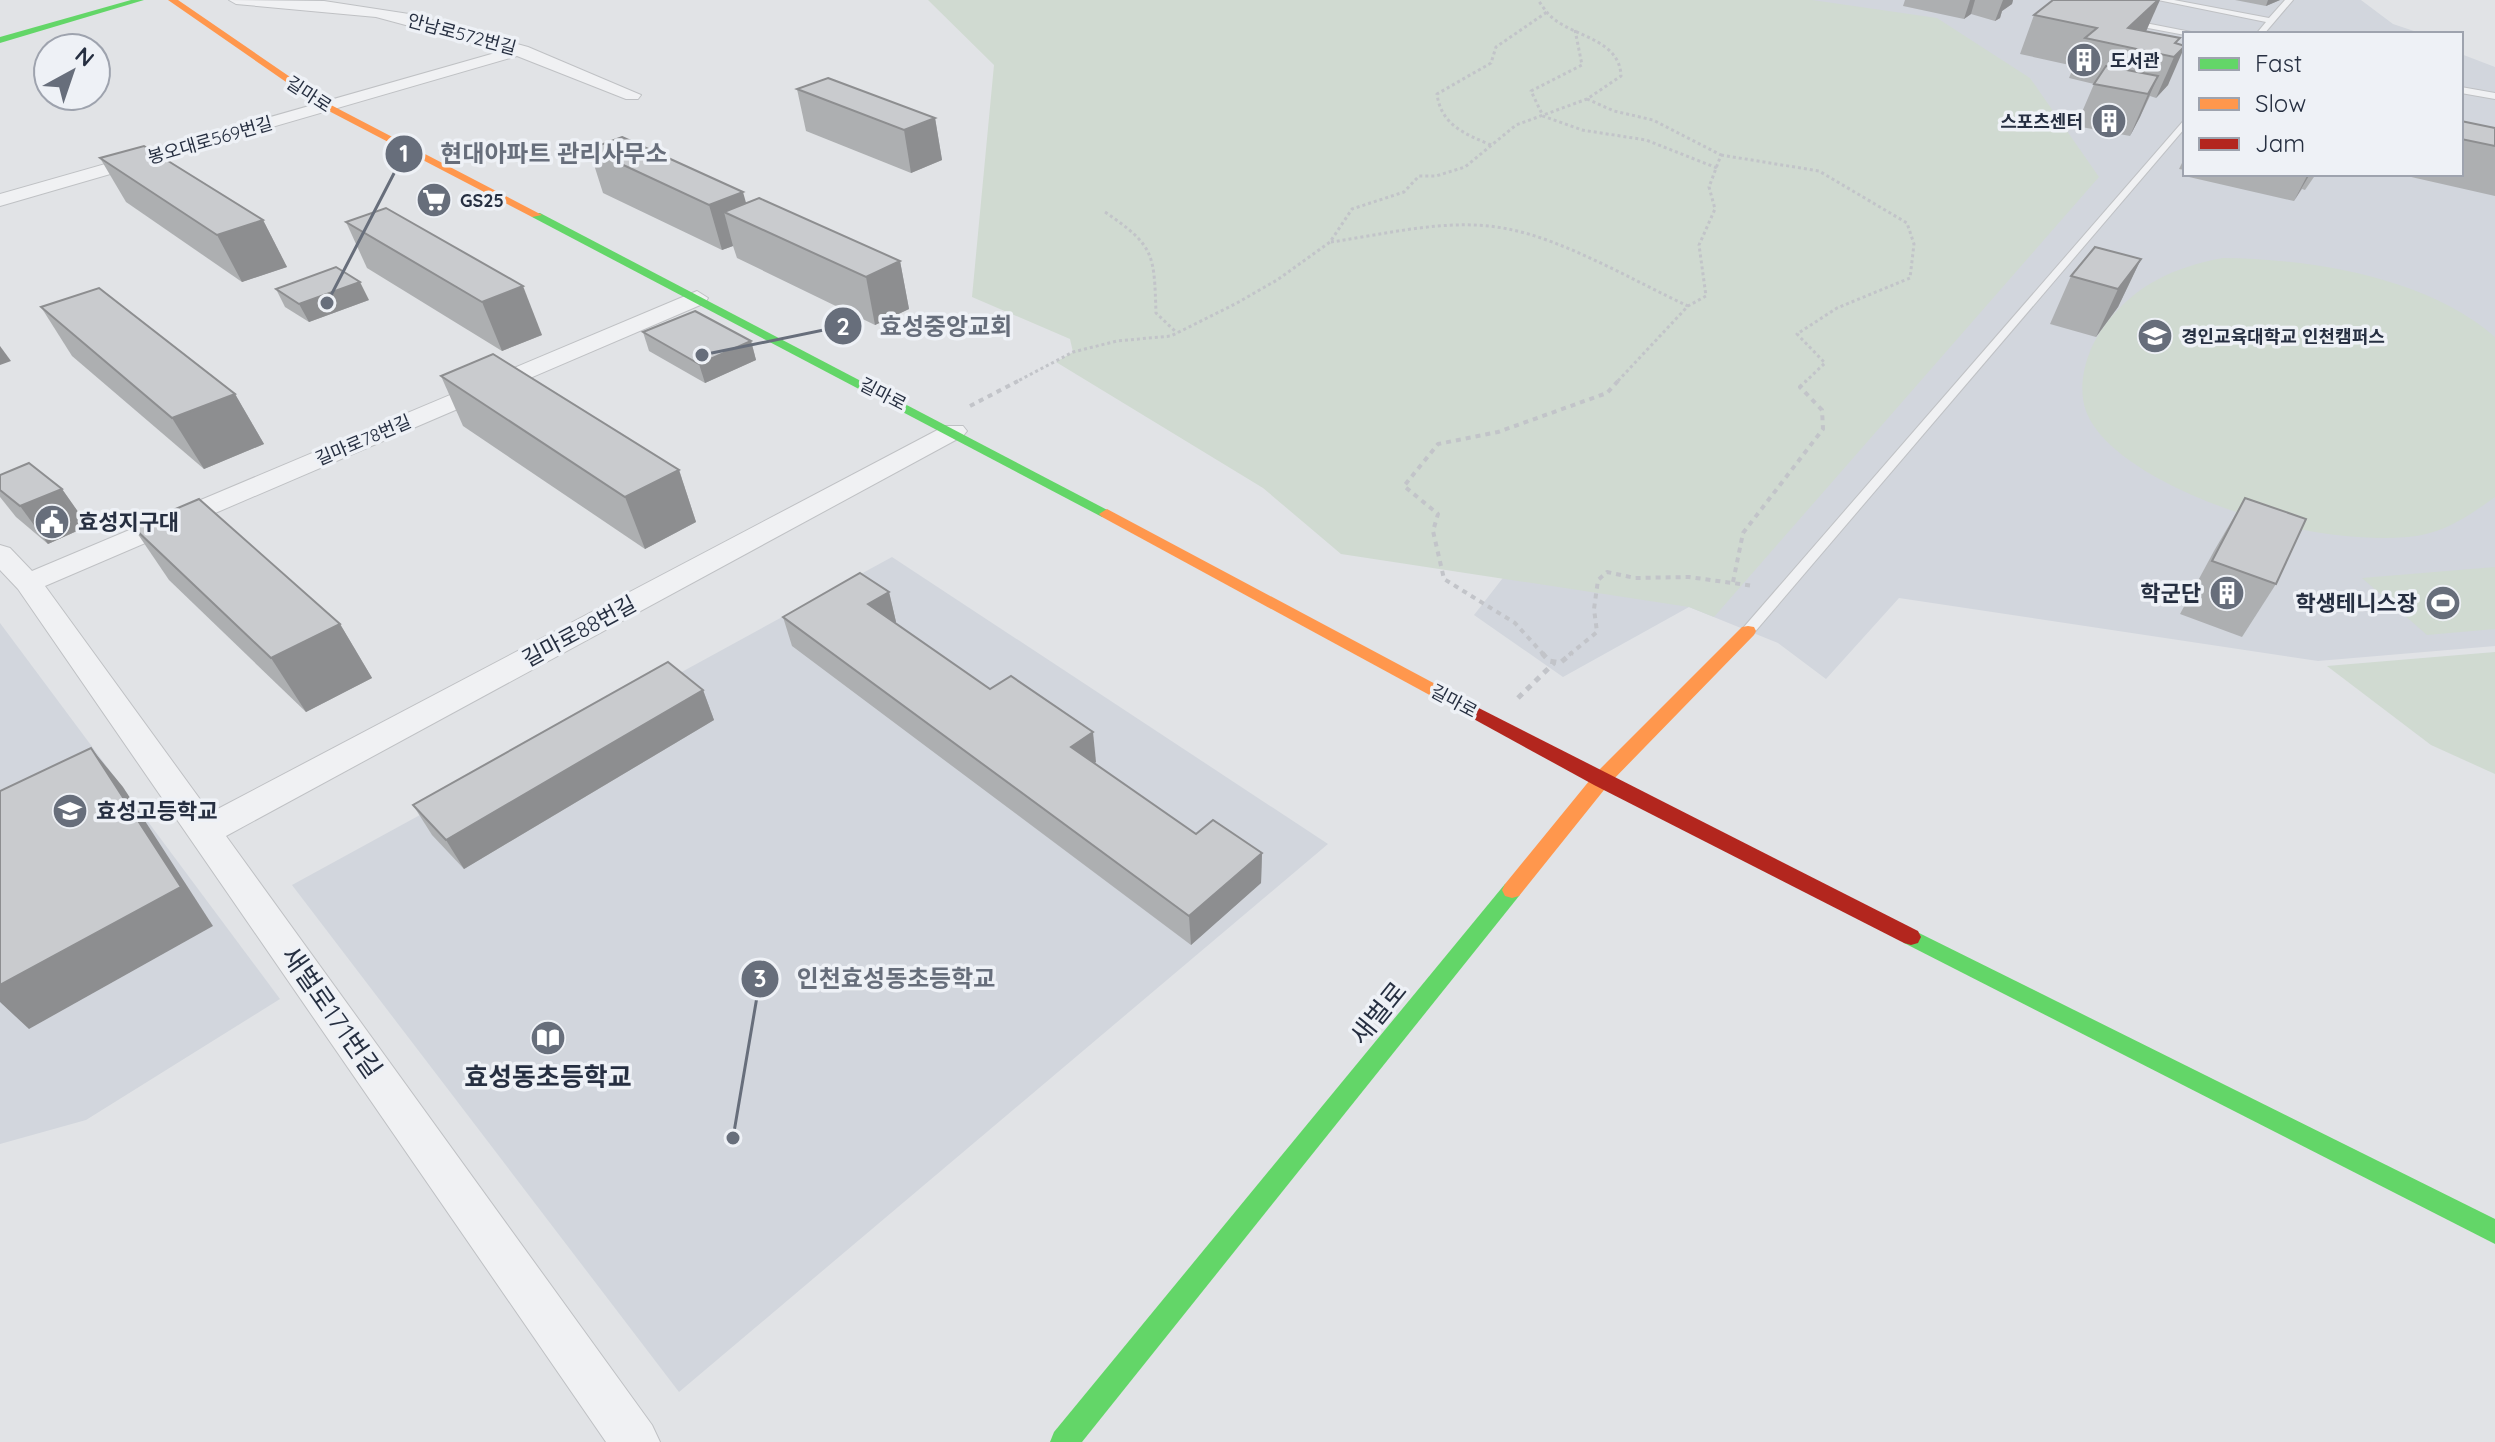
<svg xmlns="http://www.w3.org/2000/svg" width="2495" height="1442" viewBox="0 0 2495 1442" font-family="Quicksand,'Noto Sans KR',sans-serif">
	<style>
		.built { fill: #d2d6dd }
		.green { fill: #d0dad1 }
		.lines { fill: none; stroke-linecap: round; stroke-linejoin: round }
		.lane-casing { stroke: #bfc1c4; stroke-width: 2 }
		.street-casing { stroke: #bfc1c4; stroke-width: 2 }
		.path-far2 { stroke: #c2c4c9; stroke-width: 3; stroke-dasharray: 3 3; stroke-linecap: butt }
		.path-far1 { stroke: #c2c4c9; stroke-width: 4; stroke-dasharray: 5 5; stroke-linecap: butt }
		.path { stroke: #c2c4c9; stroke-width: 5; stroke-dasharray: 6 6; stroke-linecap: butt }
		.lane { fill: #f0f1f3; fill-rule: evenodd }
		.street { fill: #f0f1f3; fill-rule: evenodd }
		.fast { fill: #63d668; fill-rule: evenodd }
		.slow { fill: #ff974d; fill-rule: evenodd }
		.jam { fill: #b3261e; fill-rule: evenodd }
		.wall { fill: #adafb1 }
		.shaded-wall { fill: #8d8e90 }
		.building { fill: #c9cbce; stroke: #8d8e90; stroke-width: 2 }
		.labels { text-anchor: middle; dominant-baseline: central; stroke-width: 7; stroke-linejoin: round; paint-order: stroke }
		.far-street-label { font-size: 18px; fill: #262f41; stroke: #eef1f6 }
		.far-poi-label { font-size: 18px; font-weight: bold; fill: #262f41; stroke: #eef1f6; text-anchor: start }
		.poi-label { font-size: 22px; font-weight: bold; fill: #262f41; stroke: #eef1f6; text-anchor: start }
		.street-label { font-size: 22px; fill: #262f41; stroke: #eef1f6 }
		.near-street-label { font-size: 26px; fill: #262f41; stroke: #eef1f6 }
		.near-poi-label { font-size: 26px; font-weight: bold; fill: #262f41; stroke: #eef1f6 }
		.leader { fill: none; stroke: #676e7b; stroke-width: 3 }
		.callout-dot { fill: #676e7b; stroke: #eef1f6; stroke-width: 3 }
		.mark-label { font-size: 24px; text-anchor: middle; font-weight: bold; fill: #fff }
		.callout-label { font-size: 24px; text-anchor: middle; font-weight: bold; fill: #676e7b; stroke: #eef1f6; stroke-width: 7; stroke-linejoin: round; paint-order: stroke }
	</style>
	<rect width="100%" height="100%" fill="#e1e3e6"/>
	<g class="built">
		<polygon points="1731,0 2361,0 2393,24 2423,34 2185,34 2185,174 2461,174 2461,54 2495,67 2495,646 2318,661 1899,598 1826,679 1778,643 1689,607 1563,677 1474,615 1612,438"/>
		<polygon points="892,557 1328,844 679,1392 292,885"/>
		<polygon points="0,623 280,999 86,1120 0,1144"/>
	</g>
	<g class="green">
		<polygon points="928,0 1812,0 1937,18 2030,78 2099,177 1714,617 1689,607 1341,554 1263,488 1056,362 1073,352 1070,339 972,297 994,65"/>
		<path d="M2223,258C2310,259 2427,277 2495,337V497C2467,517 2443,534 2408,537C2372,540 2334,536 2299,529C2239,518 2109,472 2086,411C2076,383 2088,347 2105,325C2135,285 2174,267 2223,258Z"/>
		<polygon points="2495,567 2495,629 2427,635 2362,578"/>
		<polygon points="2495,652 2495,774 2431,745 2327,666"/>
	</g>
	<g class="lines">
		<defs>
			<g id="lane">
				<polygon points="2158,0 2174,0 2269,18 2285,0 2293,0 2264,34 2256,34 2266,22"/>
				<polygon points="2130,20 2191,32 2195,34 2185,35 2127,24"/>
				<polygon points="2461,87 2495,93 2495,99 2461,93"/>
				<polygon points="2185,119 2185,128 1753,634 1743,634 1741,631 1743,628"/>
			</g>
			<g id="street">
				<polygon points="229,0 324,1 409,14 528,47 641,95 638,99 626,99 517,56 0,206 0,194 502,51 376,17 236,4"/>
				<polygon points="697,291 708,298 705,303 45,586 210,813 945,426 963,426 967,431 963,436 226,836 652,1425 660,1442 606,1442 18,589 0,570 0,545 10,548 32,571"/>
			</g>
		</defs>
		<use href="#lane" class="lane-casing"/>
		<use href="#street" class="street-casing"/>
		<g class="path-far2">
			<polyline points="1575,30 1582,65 1531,91 1543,116 1582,130 1646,140 1717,168"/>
			<polyline points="1587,99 1614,111 1653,120 1721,155 1709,187 1715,209 1699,245 1706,296 1688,306 1616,383"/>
			<path d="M1491,145C1465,134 1441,125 1437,94L1491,63L1496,47L1547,12"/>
			<polyline points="1721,155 1819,171 1907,223 1914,244 1910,278 1837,308 1797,334 1825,363 1804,383"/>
			<path d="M1105,212C1155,246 1154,254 1156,313L1177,333"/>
			<path d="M1331,242C1387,234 1451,217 1508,229C1565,240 1634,281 1688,306"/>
			<path d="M1014,383L1073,352L1117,341L1171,336L1237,303L1277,280L1330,242L1352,209L1404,192L1419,176H1436L1465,167L1516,125L1587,99L1621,76C1620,41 1578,37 1555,20C1548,15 1543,7 1538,0"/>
		</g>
		<g class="path-far1">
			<polyline points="970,406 1018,381"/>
			<polyline points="1733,582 1743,533 1823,429 1822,410 1800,387 1806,381"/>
			<polyline points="1544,655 1515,623 1444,579 1433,531 1438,514 1404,486 1438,444 1498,432 1607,393 1618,381"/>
			<polyline points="1569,655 1597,632 1594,609 1598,580 1607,572 1635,578 1689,577 1754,586"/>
		</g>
		<g class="path">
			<polyline points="1542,653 1549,661 1560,663 1572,653"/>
			<polyline points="1518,698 1554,663"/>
		</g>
		<use href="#lane" class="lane"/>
		<use href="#street" class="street"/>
		<g class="fast">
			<polygon points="131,0 144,0 0,43 0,37"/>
			<polygon points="532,213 540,213 1115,514 1112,517 1102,517 532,217"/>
			<polygon points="1512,882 1519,884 1522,890 1519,896 1082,1442 1050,1442 1054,1432 1505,884"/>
			<polygon points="1911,929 2495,1219 2495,1244 1904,943 1901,937 1904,931"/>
		</g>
		<g class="slow">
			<polygon points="168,0 178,0 331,105 542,215 532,217 325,109"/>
			<polygon points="1107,509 1471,703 1474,707 1471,711 1459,711 1102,517 1099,514"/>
			<polygon points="1748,626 1754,627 1756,631 1754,635 1608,785 1519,896 1512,898 1505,896 1502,890 1505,884 1594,775 1742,627"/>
		</g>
		<polygon class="jam" points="1465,701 1918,931 1921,937 1918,943 1911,945 1904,943 1594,785 1459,711 1456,707"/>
	</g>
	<g class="wall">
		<polygon points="1905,0 2013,0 2012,4 2002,11 2000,18 1995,21 1971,14 1964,19 1903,6"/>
		<polygon points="2235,0 2280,0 2266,6"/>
		<polygon points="2034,15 2146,31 2178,44 2168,85 2156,98 2150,96 2140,117 2130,136 2076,126 2094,84 2069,78 2074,66 2020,54"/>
		<polygon points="797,89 935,118 942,160 911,173 806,131"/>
		<polygon points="2461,121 2495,128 2495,196 2398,174 2461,174"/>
		<polygon points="589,149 746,203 900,261 909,309 875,325 737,258 733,246 722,250 603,193"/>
		<polygon points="2185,157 2185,170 2179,169"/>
		<polygon points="100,158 263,220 287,267 242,282 126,202"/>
		<polygon points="2191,174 2316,174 2305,190 2302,189 2294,201 2189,177"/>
		<polygon points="346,222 542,335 502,351 367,268"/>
		<polygon points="2141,259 2118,307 2096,337 2050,324 2071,276"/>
		<polygon points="276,289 369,300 309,322 285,307"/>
		<polygon points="41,307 235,394 264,444 204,469 72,356"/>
		<polygon points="643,332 751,341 756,360 705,383 649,351"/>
		<polygon points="441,376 679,470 696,522 645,549 463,426"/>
		<polygon points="0,475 62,489 88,526 48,544 16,517 0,497"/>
		<polygon points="2245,498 2276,584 2242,637 2180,614 2214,551"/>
		<polygon points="133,527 340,624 372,678 306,712 169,580"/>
		<polygon points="889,592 896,622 894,623 1096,762 1094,763 1196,834 1262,853 1261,883 1191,945 792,646 783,617"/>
		<polygon points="703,690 714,720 464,869 432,835 413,805"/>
	</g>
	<g class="shaded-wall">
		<polygon points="1970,0 1975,0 1971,14 1964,19"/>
		<polygon points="2003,0 2013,0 2012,4 2002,11 2000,18 1995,21"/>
		<polygon points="2158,0 2160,0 2144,36 2128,28"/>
		<polygon points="2268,0 2280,0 2266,6"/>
		<polygon points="2185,46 2168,85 2156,98 2174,57"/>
		<polygon points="2158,76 2140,117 2130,136 2148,94"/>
		<polygon points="935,118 942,160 911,173 904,130"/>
		<polygon points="2308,174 2310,174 2294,201"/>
		<polygon points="743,192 752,224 724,212 733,246 722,250 709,205"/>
		<polygon points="263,220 287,267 242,282 217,235"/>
		<polygon points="2141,259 2118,307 2096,337 2118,289"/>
		<polygon points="900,261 909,309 875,325 866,277"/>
		<polygon points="360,282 369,300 309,322 299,304"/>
		<polygon points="523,286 542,335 502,351 482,302"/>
		<polygon points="751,341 756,360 705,383 699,364"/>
		<polygon points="0,346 11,361 0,365"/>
		<polygon points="235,394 264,444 204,469 172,418"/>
		<polygon points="679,470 696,522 645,549 625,497"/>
		<polygon points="62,489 88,526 48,544 20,506"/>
		<polygon points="889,592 896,622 875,634 868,604"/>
		<polygon points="340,624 372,678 306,712 271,658"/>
		<polygon points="703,690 714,720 464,869 446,840"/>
		<polygon points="1093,732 1096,762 1074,777 1071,747"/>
		<polygon points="91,748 123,787 213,926 29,1029 0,1002 0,985"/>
		<polygon points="1262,853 1261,883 1191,945 1189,916"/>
	</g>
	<g class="building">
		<polygon points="2053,0 2158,0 2128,28 2180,38 2175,43 2185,46 2174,57 2085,38 2097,28 2034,15"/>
		<polygon points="2106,66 2158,76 2148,94 2094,84"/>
		<polygon points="828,78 935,118 904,130 797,89"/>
		<polygon points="2461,121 2495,128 2495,146 2461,139"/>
		<polygon points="622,137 743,192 709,205 589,149"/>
		<polygon points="144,146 263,220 217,235 100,158"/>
		<polygon points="759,198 900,261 866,277 724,212"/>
		<polygon points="386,208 523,286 482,302 346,222"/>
		<polygon points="2095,247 2141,259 2118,289 2071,276"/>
		<polygon points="336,267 360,282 299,304 276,289"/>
		<polygon points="99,288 235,394 172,418 41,307"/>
		<polygon points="695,311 751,341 699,364 643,332"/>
		<polygon points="493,354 679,470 625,497 441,376"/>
		<polygon points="29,463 62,489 20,506 0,490 0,475"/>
		<polygon points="2245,498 2306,519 2276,584 2212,561"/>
		<polygon points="199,499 340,624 271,658 133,527"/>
		<polygon points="860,573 889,592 868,604 990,689 1011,676 1093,732 1071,747 1196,834 1213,820 1262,853 1189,916 783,617"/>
		<polygon points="668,662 703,690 446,840 413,805"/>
		<polygon points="91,748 181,887 0,985 0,791"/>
	</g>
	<defs>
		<symbol id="building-disc" viewBox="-11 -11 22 22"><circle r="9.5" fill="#676e7b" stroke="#eef1f6"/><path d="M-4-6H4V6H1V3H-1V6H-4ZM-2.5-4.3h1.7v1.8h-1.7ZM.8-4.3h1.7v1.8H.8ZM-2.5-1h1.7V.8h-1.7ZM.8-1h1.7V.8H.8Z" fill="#fff"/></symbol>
		<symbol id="supermarket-disc" viewBox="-11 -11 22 22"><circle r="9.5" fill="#676e7b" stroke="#eef1f6"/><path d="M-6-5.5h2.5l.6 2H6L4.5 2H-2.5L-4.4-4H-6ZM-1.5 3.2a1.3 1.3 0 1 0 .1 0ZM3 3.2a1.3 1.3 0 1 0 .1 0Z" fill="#fff"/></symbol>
		<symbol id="university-disc" viewBox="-11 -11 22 22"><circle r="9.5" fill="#676e7b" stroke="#eef1f6"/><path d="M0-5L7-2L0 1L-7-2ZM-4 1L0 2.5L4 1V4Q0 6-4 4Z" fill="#fff"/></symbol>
		<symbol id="civic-disc" viewBox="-11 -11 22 22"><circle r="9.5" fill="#676e7b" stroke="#eef1f6"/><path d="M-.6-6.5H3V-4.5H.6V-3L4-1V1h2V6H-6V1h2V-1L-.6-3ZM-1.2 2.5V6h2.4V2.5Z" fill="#fff"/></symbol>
		<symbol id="stadium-disc" viewBox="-11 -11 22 22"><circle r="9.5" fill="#676e7b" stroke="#eef1f6"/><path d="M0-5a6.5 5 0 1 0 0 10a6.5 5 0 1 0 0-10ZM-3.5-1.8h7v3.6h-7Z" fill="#fff"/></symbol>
		<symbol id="school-disc" viewBox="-11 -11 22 22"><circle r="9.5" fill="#676e7b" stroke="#eef1f6"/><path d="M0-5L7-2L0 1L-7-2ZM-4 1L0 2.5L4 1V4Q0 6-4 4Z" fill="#fff"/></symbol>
		<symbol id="library-disc" viewBox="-11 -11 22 22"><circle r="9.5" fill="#676e7b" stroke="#eef1f6"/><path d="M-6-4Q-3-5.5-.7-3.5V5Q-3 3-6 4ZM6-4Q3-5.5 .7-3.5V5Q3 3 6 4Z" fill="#fff"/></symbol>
	</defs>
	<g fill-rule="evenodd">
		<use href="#building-disc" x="2064" y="40" width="40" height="40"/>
		<use href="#building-disc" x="2089" y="101" width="40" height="40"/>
		<use href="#supermarket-disc" x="414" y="180" width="40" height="40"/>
		<use href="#university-disc" x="2135" y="316" width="40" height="40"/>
		<use href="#civic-disc" x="32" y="502" width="40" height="40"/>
		<use href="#building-disc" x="2207" y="573" width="40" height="40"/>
		<use href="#stadium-disc" x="2423" y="583" width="40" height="40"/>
		<use href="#school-disc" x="50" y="791" width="40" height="40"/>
		<use href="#library-disc" x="528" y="1018" width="40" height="40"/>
	</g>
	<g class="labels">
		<g class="far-street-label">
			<text transform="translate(462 34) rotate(15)">안남로572번길</text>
			<text transform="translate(309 94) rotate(33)">길마로</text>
			<text transform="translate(210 140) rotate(-16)">봉오대로569번길</text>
			<text transform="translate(883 394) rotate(27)">길마로</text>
			<text transform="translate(363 440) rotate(-23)">길마로78번길</text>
			<text transform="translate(1454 701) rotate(28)">길마로</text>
		</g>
		<g class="far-poi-label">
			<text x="2110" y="60">도서관</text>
			<text x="2083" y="121" text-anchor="end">스포츠센터</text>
			<text x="460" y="200">GS25</text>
			<text x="2181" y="336">경인교육대학교 인천캠퍼스</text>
		</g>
		<g class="poi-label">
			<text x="78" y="522">효성지구대</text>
			<text x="2201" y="593" text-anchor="end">학군단</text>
			<text x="2417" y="603" text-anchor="end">학생테니스장</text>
			<text x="96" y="811">효성고등학교</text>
		</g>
		<g class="street-label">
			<text transform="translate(579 631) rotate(-28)">길마로88번길</text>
		</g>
		<g class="near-street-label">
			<text transform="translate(332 1012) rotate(55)">새벌로171번길</text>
			<text transform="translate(1378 1013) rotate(-51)">새벌로</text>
		</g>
		<g class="near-poi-label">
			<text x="548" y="1076">효성동초등학교</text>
		</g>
	</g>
	<path class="leader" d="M327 303L404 154M702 355L843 326M733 1138L760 979"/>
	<g class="callout-dot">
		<circle cx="327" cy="303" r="8"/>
		<circle cx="702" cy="355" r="8"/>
		<circle cx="733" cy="1138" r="8"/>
		<circle cx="404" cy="154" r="20"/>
		<circle cx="843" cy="326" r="20"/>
		<circle cx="760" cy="979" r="20"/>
	</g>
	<g class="mark-label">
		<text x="404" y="162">1</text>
		<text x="843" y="335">2</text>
		<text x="760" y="987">3</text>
	</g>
	<g class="callout-label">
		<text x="554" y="162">현대아파트 관리사무소</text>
		<text x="946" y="335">효성중앙교회</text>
		<text x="896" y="987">인천효성동초등학교</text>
	</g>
	<rect x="2183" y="32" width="280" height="144" fill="#eef1f6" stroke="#9ea3ae" stroke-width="2"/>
	<rect x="2199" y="58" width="40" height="12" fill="#63d668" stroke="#9ea3ae" stroke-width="2"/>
	<text x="2255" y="72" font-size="24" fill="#262f41">Fast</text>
	<rect x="2199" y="98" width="40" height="12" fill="#ff974d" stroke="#9ea3ae" stroke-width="2"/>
	<text x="2255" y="112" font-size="24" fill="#262f41">Slow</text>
	<rect x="2199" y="138" width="40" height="12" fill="#b3261e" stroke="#9ea3ae" stroke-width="2"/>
	<text x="2255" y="152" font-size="24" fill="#262f41">Jam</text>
	<g transform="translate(72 72) rotate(40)"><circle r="38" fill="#eef1f6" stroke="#9ea3ae" stroke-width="2"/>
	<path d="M0-6L14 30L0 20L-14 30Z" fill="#676e7b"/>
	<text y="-12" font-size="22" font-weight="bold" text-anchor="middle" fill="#262f41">N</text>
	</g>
</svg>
